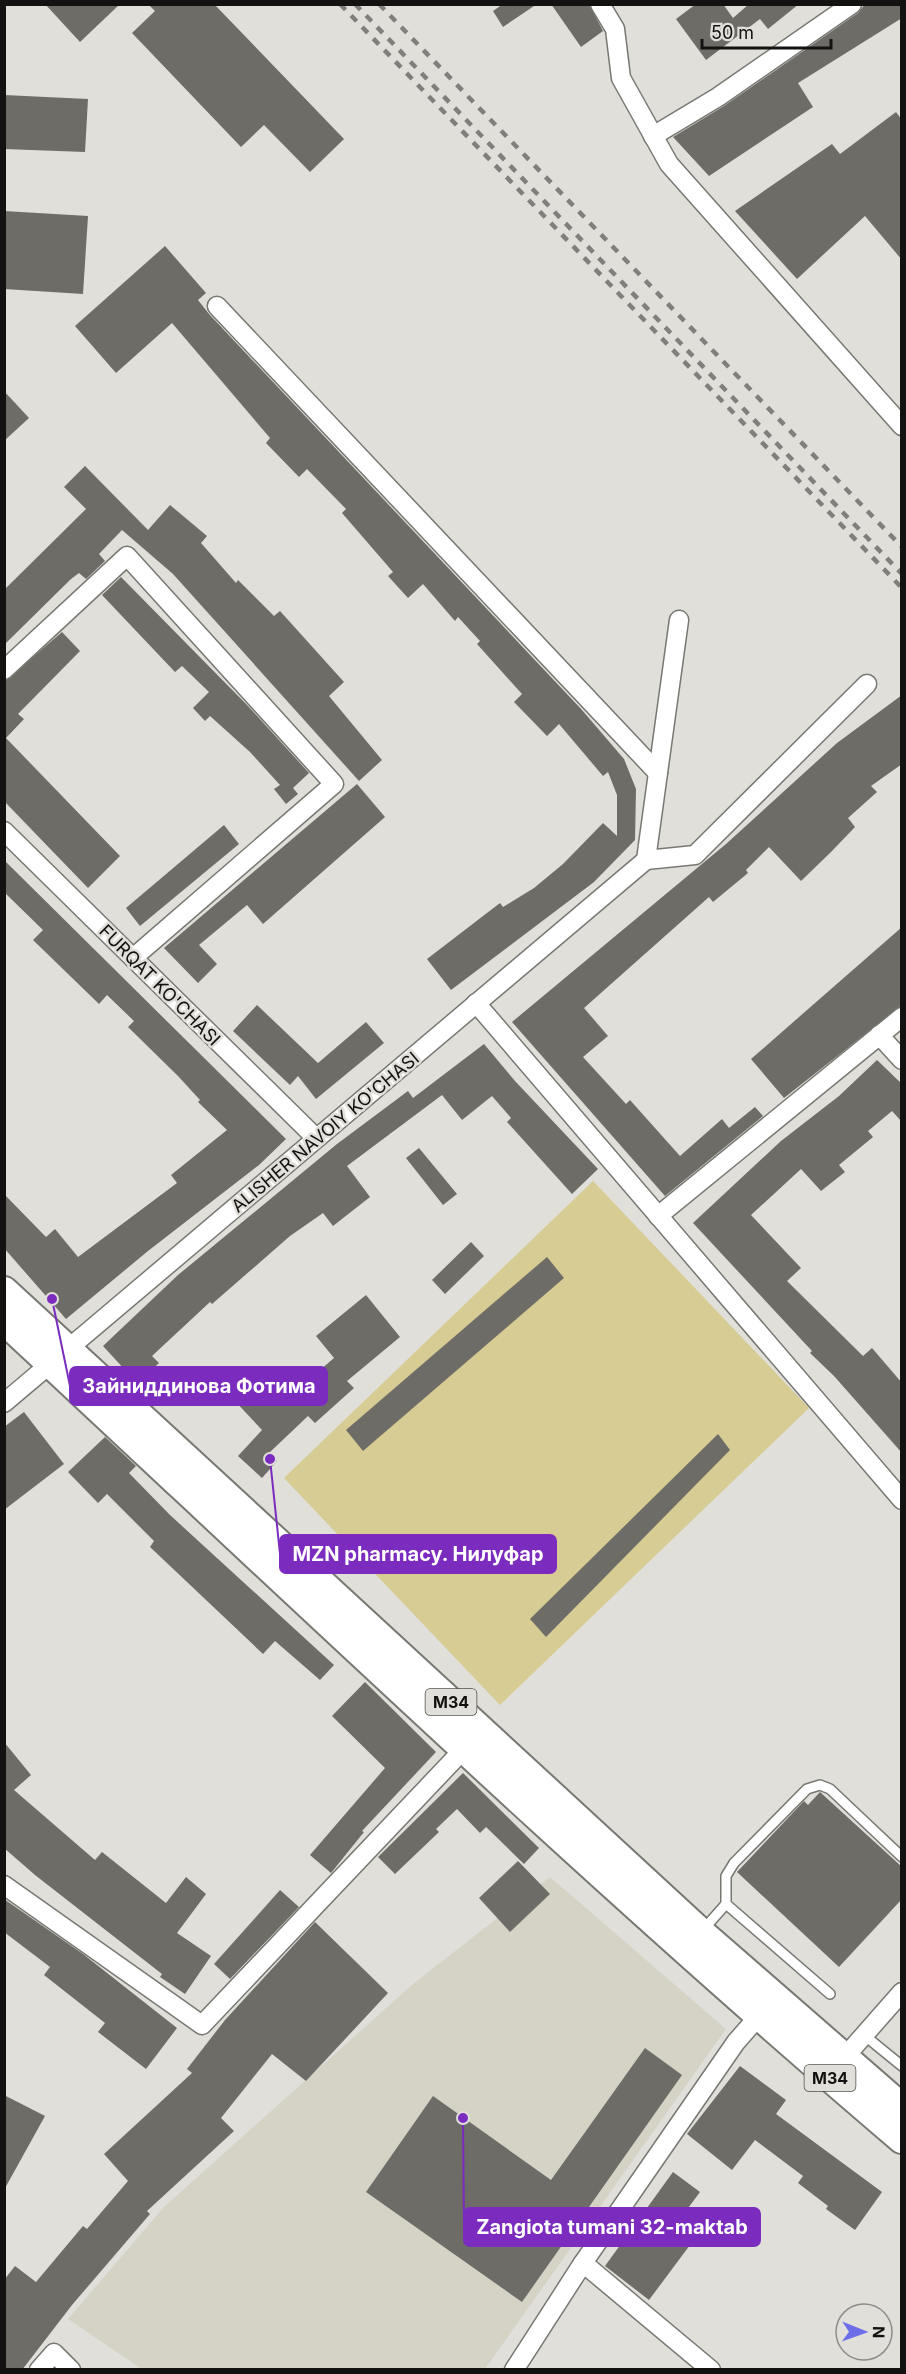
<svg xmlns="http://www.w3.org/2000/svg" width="906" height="2374" viewBox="0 0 906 2374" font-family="Inter,sans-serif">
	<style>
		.built { fill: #d5d3c6 }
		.green { fill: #d7cc94 }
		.building { fill: #6d6c67 }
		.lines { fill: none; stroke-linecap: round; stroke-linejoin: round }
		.service-casing { stroke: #787873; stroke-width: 12 }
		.minor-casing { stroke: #787873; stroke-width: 21 }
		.primary-casing { stroke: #787873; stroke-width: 32 }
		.service { stroke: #fff; stroke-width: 9 }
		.minor { stroke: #fff; stroke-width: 18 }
		.primary { stroke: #fff; stroke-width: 28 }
		.rail { stroke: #807f7b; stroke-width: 4.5; stroke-dasharray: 8 8; stroke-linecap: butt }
		.labels { text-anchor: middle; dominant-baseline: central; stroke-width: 5; stroke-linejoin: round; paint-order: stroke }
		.shield { fill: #e0dfda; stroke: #50504d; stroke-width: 1.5 }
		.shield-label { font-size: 16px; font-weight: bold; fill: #131210 }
		.street-label { font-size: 18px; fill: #131210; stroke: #e0dfda }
		.leader { fill: none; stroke: #7b2cbf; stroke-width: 2 }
		.callout-dot { fill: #7b2cbf; stroke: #e0dfda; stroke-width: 2 }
		.callout { fill: #7b2cbf; stroke: #7b2cbf; stroke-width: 2 }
		.callout-label { font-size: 20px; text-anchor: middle; font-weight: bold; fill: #fff }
	</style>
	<rect width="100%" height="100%" fill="#e0dfda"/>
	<polygon class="built" points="550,1877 726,2029 485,2369 142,2369 68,2319 164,2207 413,1984"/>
	<polygon class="green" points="593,1181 809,1408 500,1705 284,1478"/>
	<g class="building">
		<polygon points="45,4 120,4 80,42"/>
		<polygon points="148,4 214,4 344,139 310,172 264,125 241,147 132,33 155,11"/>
		<polygon points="503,4 537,4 503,27 493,11"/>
		<polygon points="551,4 589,4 603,31 581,47"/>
		<polygon points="696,4 723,4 733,18 749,4 799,4 768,29 760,19 706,60 676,19"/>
		<polygon points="865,4 902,4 902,18 798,83 813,107 709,176 673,137 724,106 858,13"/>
		<polygon points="4,95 88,99 85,152 4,149"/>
		<polygon points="896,112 902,120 902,260 865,216 797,279 735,211 832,144 840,154"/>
		<polygon points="4,211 88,216 83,294 4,289"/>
		<polygon points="165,246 206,293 198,300 209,314 582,710 624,759 636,789 635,840 594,882 451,990 427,959 500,903 503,907 534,888 563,864 603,823 617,836 617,795 608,772 603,776 559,724 547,736 514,702 522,694 477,644 480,641 458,617 455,621 423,584 408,598 388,576 393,572 342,513 346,509 307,469 299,477 266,443 270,438 172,323 116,373 75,326"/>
		<polygon points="4,391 29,418 4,441"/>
		<polygon points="85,466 148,530 170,505 207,536 201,543 236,583 238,580 274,616 280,611 344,682 329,696 382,760 359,781 173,574 122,530 99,554 105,561 86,579 79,573 71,579 4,645 4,590 86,509 64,487"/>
		<polygon points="121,577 248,706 309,773 293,788 298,794 286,804 274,789 280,785 250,752 210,716 205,721 193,708 209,692 182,666 175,672 102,595"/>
		<polygon points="62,632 80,651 18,714 24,719 6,738 120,856 88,888 4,801 4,682"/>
		<polygon points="902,695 902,764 871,786 877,792 848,818 855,827 831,852 801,881 769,847 746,870 748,873 713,902 709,897 584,1008 608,1036 583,1057 626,1104 630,1100 680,1156 722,1119 729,1128 755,1107 763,1116 665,1196 512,1022 726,844 837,743"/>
		<polygon points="357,784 385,817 263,924 247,905 199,945 217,964 198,983 164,948"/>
		<polygon points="224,825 239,844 140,926 126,908"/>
		<polygon points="4,860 286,1139 259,1165 148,1251 66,1319 4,1248 4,1194 46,1237 55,1229 78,1257 177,1183 171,1175 227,1130 198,1102 200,1100 178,1076 128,1027 134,1021 107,995 99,1004 33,940 43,930 4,892"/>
		<polygon points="902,927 902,1005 784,1098 751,1059"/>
		<polygon points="257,1005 318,1063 366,1022 384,1043 316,1099 298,1076 290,1085 233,1031"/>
		<polygon points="484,1044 515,1081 598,1169 572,1194 507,1122 511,1118 492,1096 462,1120 442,1095 347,1166 370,1197 333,1226 323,1213 290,1236 212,1304 210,1302 152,1356 159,1363 137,1383 103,1346 178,1275 337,1144 408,1091 413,1098"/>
		<polygon points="877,1060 902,1084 902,1122 892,1111 868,1131 873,1137 839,1165 845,1172 821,1191 801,1169 751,1215 801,1268 787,1281 863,1356 872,1348 902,1383 902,1453 834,1376 810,1353 812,1351 693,1223 781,1141 839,1096"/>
		<polygon points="419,1148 457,1194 443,1205 406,1158"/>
		<polygon points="471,1242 484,1256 445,1294 432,1280"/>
		<polygon points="547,1257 564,1278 363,1451 346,1430"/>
		<polygon points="366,1295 400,1337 347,1381 354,1388 315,1423 308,1416 269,1453 277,1461 262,1478 238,1456 262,1430 234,1400 259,1376 283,1402 334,1358 316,1336"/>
		<polygon points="24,1412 64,1464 4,1510 4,1427"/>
		<polygon points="718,1434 730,1450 546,1637 530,1619"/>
		<polygon points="105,1437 136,1466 129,1473 170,1515 334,1665 320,1680 275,1641 263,1654 150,1547 154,1541 107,1494 98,1503 68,1472"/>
		<polygon points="365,1682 436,1752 362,1831 364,1832 331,1873 310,1855 385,1768 332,1716"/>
		<polygon points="4,1742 31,1775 14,1790 95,1860 102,1852 166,1903 186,1877 206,1894 177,1933 211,1956 185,1994 160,1977 162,1974 35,1875 4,1848"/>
		<polygon points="463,1773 539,1848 524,1864 486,1827 480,1833 457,1809 436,1829 439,1832 395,1874 378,1857"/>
		<polygon points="820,1792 902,1867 902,1899 839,1967 737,1872 804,1801 808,1805"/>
		<polygon points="518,1861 550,1894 510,1932 479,1898"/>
		<polygon points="280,1890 299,1907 230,1979 214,1964"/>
		<polygon points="4,1899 83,1954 177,2028 146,2069 98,2032 105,2023 44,1975 50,1967 4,1932"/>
		<polygon points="315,1922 388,1993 306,2081 272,2054 221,2118 234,2131 147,2211 150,2214 72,2305 22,2370 4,2370 4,2280 15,2266 36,2282 83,2226 87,2229 128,2181 104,2154 192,2073 187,2069 225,2020"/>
		<polygon points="645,2048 682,2075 522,2302 366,2192 433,2096 551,2180"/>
		<polygon points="740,2066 786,2100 776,2114 882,2192 855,2230 826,2209 828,2206 798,2183 803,2176 755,2140 732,2170 687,2134"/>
		<polygon points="4,2095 45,2116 4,2190"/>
		<polygon points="673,2172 700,2192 671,2231 690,2245 649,2300 605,2266"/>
	</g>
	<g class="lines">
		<defs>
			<g id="service">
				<polyline points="726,1904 726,1876 734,1863 807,1789 820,1785 830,1789 902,1857"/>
				<polyline points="702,1931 726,1904 830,1994"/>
				<polyline points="864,2035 902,2066"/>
			</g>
			<g id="minor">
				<polyline points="600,4 615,29 621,78 669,164 902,426"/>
				<polyline points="653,136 718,97 852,4"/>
				<polyline points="217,306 658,773"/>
				<polyline points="4,670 127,556 334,784 133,958"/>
				<polyline points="4,831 316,1138"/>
				<polyline points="646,860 695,855 867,684"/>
				<polyline points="646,860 679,620"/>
				<polyline points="476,1003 902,1500"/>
				<polyline points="879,1035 902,1060"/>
				<polyline points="658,1216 902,1017"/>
				<polyline points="4,1403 646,860"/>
				<polyline points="4,1885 202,2025 463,1750"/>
				<polyline points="843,2059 902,1992"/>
				<polyline points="583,2263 711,2370"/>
				<polyline points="39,2370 54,2353 71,2370"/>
				<polyline points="514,2370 583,2263 736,2042 758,2017"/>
			</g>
			<g id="primary">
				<polyline points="4,1291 700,1932 902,2108"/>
				<path d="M4,1320C301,1596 593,1876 902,2139"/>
			</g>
		</defs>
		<use href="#service" class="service-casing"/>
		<use href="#minor" class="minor-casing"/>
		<use href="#primary" class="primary-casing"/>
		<use href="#service" class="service"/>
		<use href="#minor" class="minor"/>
		<use href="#primary" class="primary"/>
		<g class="rail">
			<polyline points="340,4 902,588"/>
			<polyline points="355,4 902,574"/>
			<polyline points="379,4 902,547"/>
		</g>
	</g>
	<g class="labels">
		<g class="shield">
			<rect x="425.5" y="1689" width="51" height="26" rx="4.5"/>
			<rect x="804.5" y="2065" width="51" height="26" rx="4.5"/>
		</g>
		<g class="shield-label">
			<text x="451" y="1702">M34</text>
			<text x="830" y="2078">M34</text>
		</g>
		<g class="street-label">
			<text transform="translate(160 985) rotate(45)">FURQAT KO'CHASI</text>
			<text transform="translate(325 1132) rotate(-40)">ALISHER NAVOIY KO'CHASI</text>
		</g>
	</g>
	<path class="leader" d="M52 1299L70 1386M270 1459L280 1554M463 2118L464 2227"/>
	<g class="callout-dot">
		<circle cx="52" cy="1299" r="6"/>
		<circle cx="270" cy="1459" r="6"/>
		<circle cx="463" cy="2118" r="6"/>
	</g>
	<g class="callout">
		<rect x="70" y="1367" width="257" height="38" rx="6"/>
		<rect x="280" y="1535" width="276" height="38" rx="6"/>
		<rect x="464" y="2208" width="296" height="38" rx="6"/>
	</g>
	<g class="callout-label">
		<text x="199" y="1393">Зайниддинова Фотима</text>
		<text x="418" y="1561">MZN pharmacy. Нилуфар</text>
		<text x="612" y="2234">Zangiota tumani 32-maktab</text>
	</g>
	<rect width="906" height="2374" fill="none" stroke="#131210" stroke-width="12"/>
	<g transform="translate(864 2332) rotate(91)"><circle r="28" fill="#e0dfda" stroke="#8e8d89" stroke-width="1.5"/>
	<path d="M0-4.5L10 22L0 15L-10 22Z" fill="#6b6ee7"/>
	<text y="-9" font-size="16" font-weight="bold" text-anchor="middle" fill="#131210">N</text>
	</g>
	<path d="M702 39v9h129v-9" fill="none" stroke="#131210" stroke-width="3"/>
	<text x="711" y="39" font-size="18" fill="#131210" stroke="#e0dfda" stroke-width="4.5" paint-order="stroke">50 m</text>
</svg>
